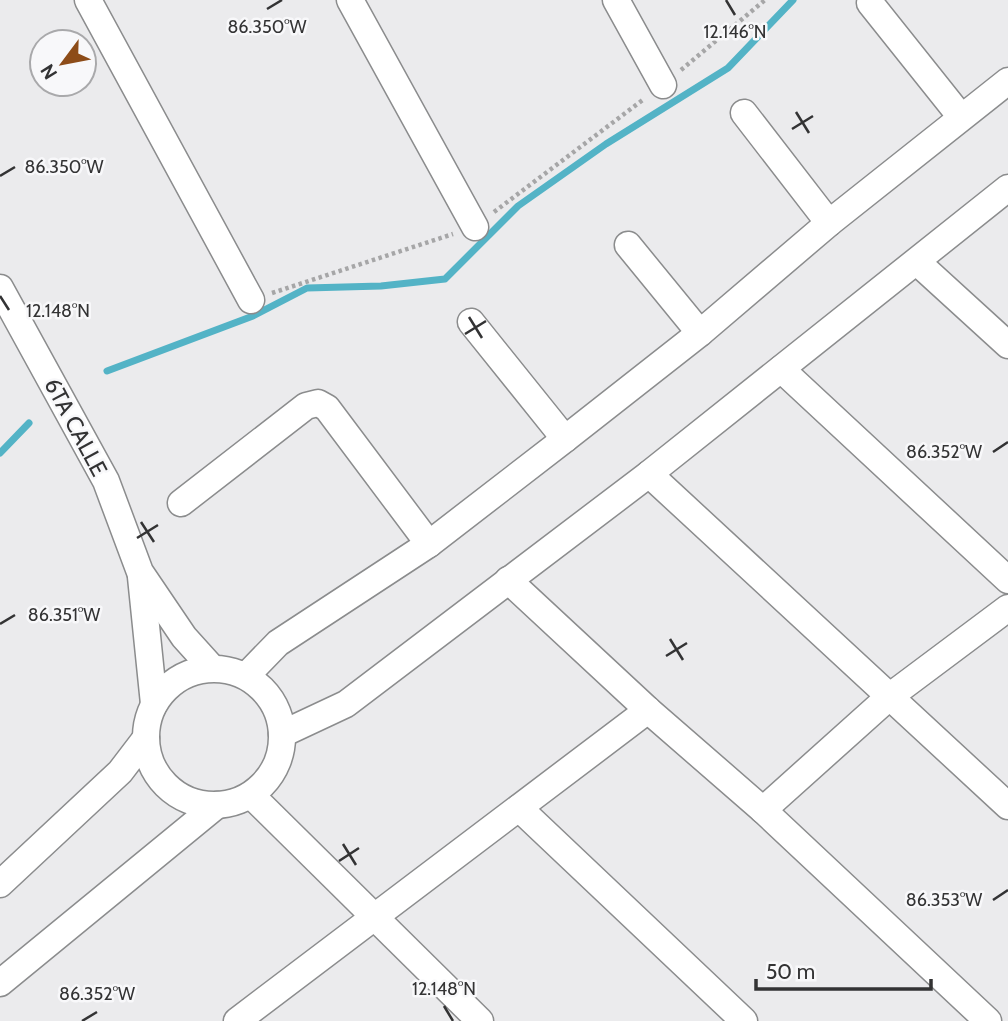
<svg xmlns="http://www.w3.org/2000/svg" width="1008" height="1021" viewBox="0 0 1008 1021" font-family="Cabin,sans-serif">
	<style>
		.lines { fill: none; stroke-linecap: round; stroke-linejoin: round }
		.stream { stroke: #53b3c6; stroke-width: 7 }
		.minor-casing { stroke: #8b8c8d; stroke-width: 29 }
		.path { stroke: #a6a6a7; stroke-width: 4.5; stroke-dasharray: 3.5 3.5; stroke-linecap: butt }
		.minor { stroke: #fff; stroke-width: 26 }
		.ticks { fill: none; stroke: #333334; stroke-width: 2.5 }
		.labels { text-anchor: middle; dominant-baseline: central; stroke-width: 5; stroke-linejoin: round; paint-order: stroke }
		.street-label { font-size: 23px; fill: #333334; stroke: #f8f8fa }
		.ticks-label { font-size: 18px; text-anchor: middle; fill: #333334; stroke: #f8f8fa; stroke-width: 5; stroke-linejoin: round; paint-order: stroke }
	</style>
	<rect width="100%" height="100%" fill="#ebebed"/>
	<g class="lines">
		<g class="stream">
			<polyline points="107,371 253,316 307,288 381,286 445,279 518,206 606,144 728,68 793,0"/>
			<polyline points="0,453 29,423"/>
		</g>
		<defs>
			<g id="minor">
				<polyline points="88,0 251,300"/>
				<polyline points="350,0 475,227"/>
				<polyline points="616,0 663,85"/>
				<polyline points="870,3 961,117"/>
				<polyline points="744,113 829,223"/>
				<polyline points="628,245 700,333"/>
				<polyline points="917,262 1008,345"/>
				<polyline points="0,288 106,481 140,572 184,637 212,668"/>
				<polyline points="471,322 565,439"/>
				<polyline points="781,369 1008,580"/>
				<polyline points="649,474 1008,806"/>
				<polyline points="181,503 306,406 318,403 327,408 429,544"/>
				<polyline points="141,577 154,704"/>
				<polyline points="508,580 648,710 763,810 988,1021"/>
				<circle cx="214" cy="737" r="68"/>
				<polyline points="246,676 278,643 429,544 565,439 700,333 829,223 1008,81"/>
				<polyline points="282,734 346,704 649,474 1008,188"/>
				<polyline points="251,795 480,1021"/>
				<polyline points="519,808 744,1021"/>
				<polyline points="763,810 889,697 1008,608"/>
				<polyline points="0,884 120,772 146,738"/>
				<polyline points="0,983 217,805"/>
				<polyline points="237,1021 648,710"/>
			</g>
		</defs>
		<use href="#minor" class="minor-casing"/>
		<g class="path">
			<polyline points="681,70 765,0"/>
			<polyline points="494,212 644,99"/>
			<polyline points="272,293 453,234"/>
		</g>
		<use href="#minor" class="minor"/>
	</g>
	<path class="ticks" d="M726,0L735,15M267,9L282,0M796,112L809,133M792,129L813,116M0,176L15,167M0,296L9,310M469,317L482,338M465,334L486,321M993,452L1008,442M141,522L154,542M137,538L158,525M0,624L15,615M670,639L683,660M666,656L687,643M343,844L356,865M339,861L359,848M993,900L1008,890M444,1006L453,1021M82,1021L97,1012"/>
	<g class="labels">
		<g class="street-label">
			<text transform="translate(76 427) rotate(62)">6TA CALLE</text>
		</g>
	</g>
	<g class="ticks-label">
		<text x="267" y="33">86.350°W</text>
		<text x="735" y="38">12.146°N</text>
		<text x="64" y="173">86.350°W</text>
		<text x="58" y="317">12.148°N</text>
		<text x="944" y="458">86.352°W</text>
		<text x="64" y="621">86.351°W</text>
		<text x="944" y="906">86.353°W</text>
		<text x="444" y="995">12.148°N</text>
		<text x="97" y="1000">86.352°W</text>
	</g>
	<g transform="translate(63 63) rotate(238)"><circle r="33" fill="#f8f8fa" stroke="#a9a9ab" stroke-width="2"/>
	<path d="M0-5L12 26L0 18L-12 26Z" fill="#8d4c18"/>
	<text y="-10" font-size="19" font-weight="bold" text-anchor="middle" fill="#333334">N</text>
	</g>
	<path d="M756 979v10h175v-10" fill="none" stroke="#333334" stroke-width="3.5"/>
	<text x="766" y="979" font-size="21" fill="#333334" stroke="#f8f8fa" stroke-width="5" paint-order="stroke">50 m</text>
</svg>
